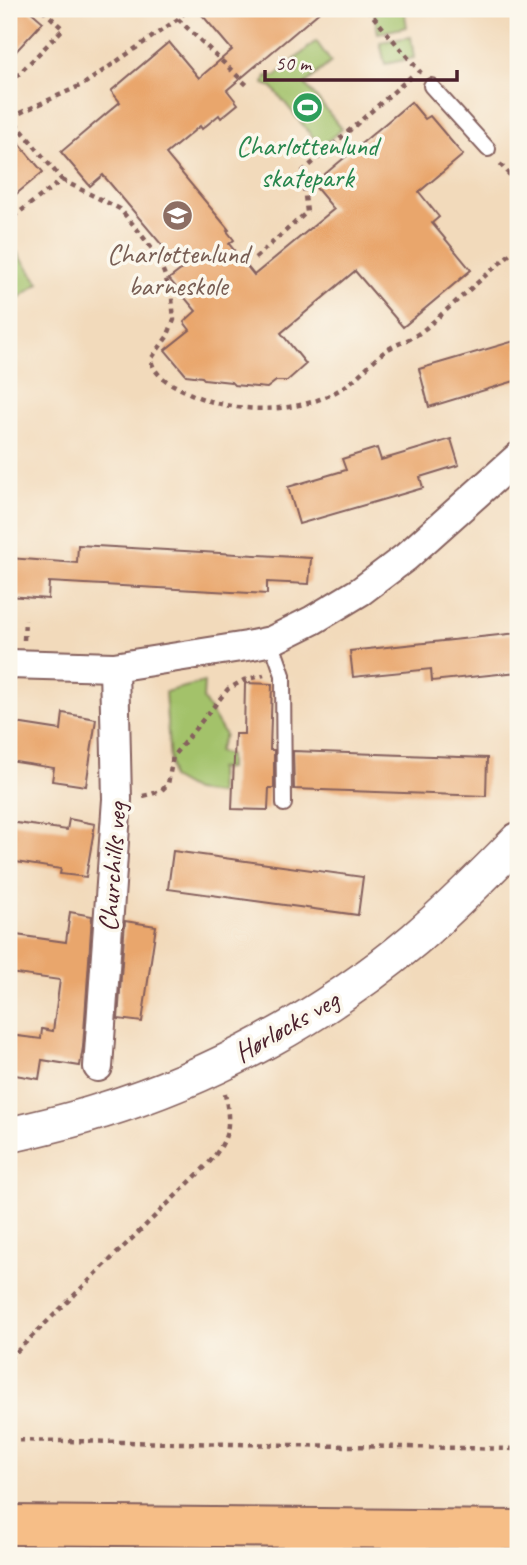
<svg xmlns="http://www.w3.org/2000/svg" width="527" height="1565" viewBox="0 0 527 1565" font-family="Caveat,sans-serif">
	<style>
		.green { fill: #a3c26a; stroke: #76704a; stroke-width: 2 }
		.building { fill: #e9a66c }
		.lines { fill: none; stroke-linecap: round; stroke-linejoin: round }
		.service-casing { stroke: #85605d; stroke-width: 18 }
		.minor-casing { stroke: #85605d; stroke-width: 32 }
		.tertiary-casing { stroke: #85605d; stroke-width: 38 }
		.trunk-casing { stroke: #85605d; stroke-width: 42 }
		.path { stroke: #85605d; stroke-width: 4.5; stroke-dasharray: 5 5; stroke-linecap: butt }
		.service { stroke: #fff; stroke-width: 14 }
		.minor { stroke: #fff; stroke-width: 28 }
		.tertiary { stroke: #fff; stroke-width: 35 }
		.trunk { stroke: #f6be87; stroke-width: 38 }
		.labels { text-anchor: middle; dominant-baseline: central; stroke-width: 7; stroke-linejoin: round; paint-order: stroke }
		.leisure-label { font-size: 28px; fill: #27864d; stroke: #fbf7ec }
		.education-label { font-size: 28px; fill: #785e54; stroke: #fbf7ec }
		.street-label { font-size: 28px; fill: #4a1f2b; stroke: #fbf7ec }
	</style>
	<rect width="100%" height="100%" fill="#fbf7ec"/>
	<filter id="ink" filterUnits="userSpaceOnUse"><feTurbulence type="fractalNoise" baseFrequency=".0143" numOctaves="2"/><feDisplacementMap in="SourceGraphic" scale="14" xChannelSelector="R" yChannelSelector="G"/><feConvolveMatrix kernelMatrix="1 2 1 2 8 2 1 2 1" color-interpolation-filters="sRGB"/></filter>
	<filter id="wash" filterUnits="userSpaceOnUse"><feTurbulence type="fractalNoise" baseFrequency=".00686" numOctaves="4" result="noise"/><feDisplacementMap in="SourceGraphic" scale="28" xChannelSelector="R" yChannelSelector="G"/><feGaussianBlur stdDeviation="1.57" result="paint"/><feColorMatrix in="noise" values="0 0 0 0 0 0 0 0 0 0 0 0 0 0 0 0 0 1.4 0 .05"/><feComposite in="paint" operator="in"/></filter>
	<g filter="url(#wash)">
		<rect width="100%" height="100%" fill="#f2dabb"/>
		<g class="green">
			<polygon points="391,9 404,9 407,27 378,33 374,12"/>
			<polygon points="411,37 414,58 385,64 380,42"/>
			<polygon points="316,41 331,62 305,84 342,129 321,147 272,87 264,84 266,76 276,76"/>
			<polygon points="9,241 39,283 9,305"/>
			<polygon points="204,682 203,699 225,735 218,751 229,756 229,768 218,769 219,794 194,791 171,778 165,692"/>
		</g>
		<g id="blocks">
			<g class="building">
				<polygon points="9,9 28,9 43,22 9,59"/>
				<polygon points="197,9 323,9 227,90 238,104 221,118 219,115 202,129 200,126 166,154 229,230 227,231 234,240 229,244 254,275 334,209 313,184 411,102 425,119 430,116 463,155 419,192 439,217 432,223 471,270 403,327 355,271 281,333 306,364 287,381 276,381 267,388 234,385 231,382 204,379 202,377 186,375 165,350 190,330 184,322 196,311 169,279 182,269 103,175 90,186 61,152 120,102 111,91 169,42 199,78 232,50"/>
				<polygon points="9,132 43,172 9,200"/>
				<polygon points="518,340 518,380 429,407 419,369"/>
				<polygon points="451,439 459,465 420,477 423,488 299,524 288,487 346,470 342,459 377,448 381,460"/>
				<polygon points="78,545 311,558 309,584 267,582 267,594 49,582 48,599 9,596 9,558 77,563"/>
				<polygon points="518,633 518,672 432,681 431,669 353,677 350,651"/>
				<polygon points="245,683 272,684 270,750 274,750 274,788 269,788 268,810 232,809 235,734 244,734"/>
				<polygon points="63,713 96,719 86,786 52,781 54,768 9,761 9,722 61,730"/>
				<polygon points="293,751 487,758 486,796 294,789"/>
				<polygon points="69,819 95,824 86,877 60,874 61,869 9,861 9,822 67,830"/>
				<polygon points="173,851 363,877 358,915 168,889"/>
				<polygon points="70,912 92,916 83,1047 80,1066 42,1060 39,1079 9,1074 9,1035 41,1039 42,1029 53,1031 60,980 9,973 9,934 66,942"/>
				<polygon points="125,921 156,926 142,1022 118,1019"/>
			</g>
		</g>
	</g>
	<g filter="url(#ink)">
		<use href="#blocks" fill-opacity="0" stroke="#85605d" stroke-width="2"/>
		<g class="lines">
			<defs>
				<g id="service">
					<polyline points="431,86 488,149"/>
					<polyline points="271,641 283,675 284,804"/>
				</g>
				<g id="minor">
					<polyline points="9,664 114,667 247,646 271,641 313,620 361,591 406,557 518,457"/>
					<polyline points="98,1067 117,799 114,667"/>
				</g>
				<path id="tertiary" d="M9,1135C40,1128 71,1121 101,1111C215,1076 324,1016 415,939C451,908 485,874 518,840"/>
				<polyline id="trunk" points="9,1525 518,1530"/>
			</defs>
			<use href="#service" class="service-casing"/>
			<use href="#minor" class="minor-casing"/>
			<use href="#tertiary" class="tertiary-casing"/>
			<use href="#trunk" class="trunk-casing"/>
			<g class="path">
				<polyline points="367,9 421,73"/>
				<polyline points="178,19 250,88"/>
				<polyline points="9,84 63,29 42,9"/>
				<polyline points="11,117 84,84 178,19 188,9"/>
				<polyline points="9,119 11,117 62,180 9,220"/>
				<polyline points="500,164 518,184"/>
				<path d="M62,180L120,209L137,229L156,254L164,273L172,298L174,320L167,337L151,359C154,378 174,385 189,393C233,414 297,415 339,390C357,380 368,364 384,352C393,345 403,343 413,337C417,335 422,331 426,328L518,247"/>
				<polyline points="255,258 307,212 302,172 415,73"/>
				<polyline points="24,640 25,620"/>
				<polyline points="143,796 152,794 162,790 168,784 173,756 228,689 244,680 264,675"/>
				<path d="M9,1359L208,1164C230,1138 231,1126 225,1094"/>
				<polyline points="9,1440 518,1449"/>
			</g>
			<use href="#service" class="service"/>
			<use href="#minor" class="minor"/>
			<use href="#tertiary" class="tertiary"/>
			<use href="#trunk" class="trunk"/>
		</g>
	</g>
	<defs>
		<symbol id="stadium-disc" viewBox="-11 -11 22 22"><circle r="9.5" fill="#2e9e5b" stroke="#fbf7ec"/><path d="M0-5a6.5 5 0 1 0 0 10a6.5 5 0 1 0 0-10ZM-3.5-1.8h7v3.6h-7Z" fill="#fff"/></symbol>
		<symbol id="school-disc" viewBox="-11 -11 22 22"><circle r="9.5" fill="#8d6e63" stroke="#fbf7ec"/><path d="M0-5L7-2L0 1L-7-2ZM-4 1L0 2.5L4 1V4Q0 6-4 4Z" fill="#fff"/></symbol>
	</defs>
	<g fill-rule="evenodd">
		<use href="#stadium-disc" x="290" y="90" width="35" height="35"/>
		<use href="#school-disc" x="160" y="198" width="35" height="35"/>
	</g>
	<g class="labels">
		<g class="leisure-label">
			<text x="307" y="145">Charlottenlund<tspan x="307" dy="32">skatepark</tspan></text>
		</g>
		<g class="education-label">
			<text x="178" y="253">Charlottenlund<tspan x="178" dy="32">barneskole</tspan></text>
		</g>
		<g class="street-label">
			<text transform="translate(112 867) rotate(-86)">Churchills veg</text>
			<text transform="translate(286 1026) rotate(-30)">Hørløcks veg</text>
		</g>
	</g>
	<rect width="527" height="1565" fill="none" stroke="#fbf7ec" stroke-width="35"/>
	<path d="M265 70v10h192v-10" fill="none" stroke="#4a1f2b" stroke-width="3.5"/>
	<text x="275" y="70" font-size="21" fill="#4a1f2b" stroke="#fbf7ec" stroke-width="5" paint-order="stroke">50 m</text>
</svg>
